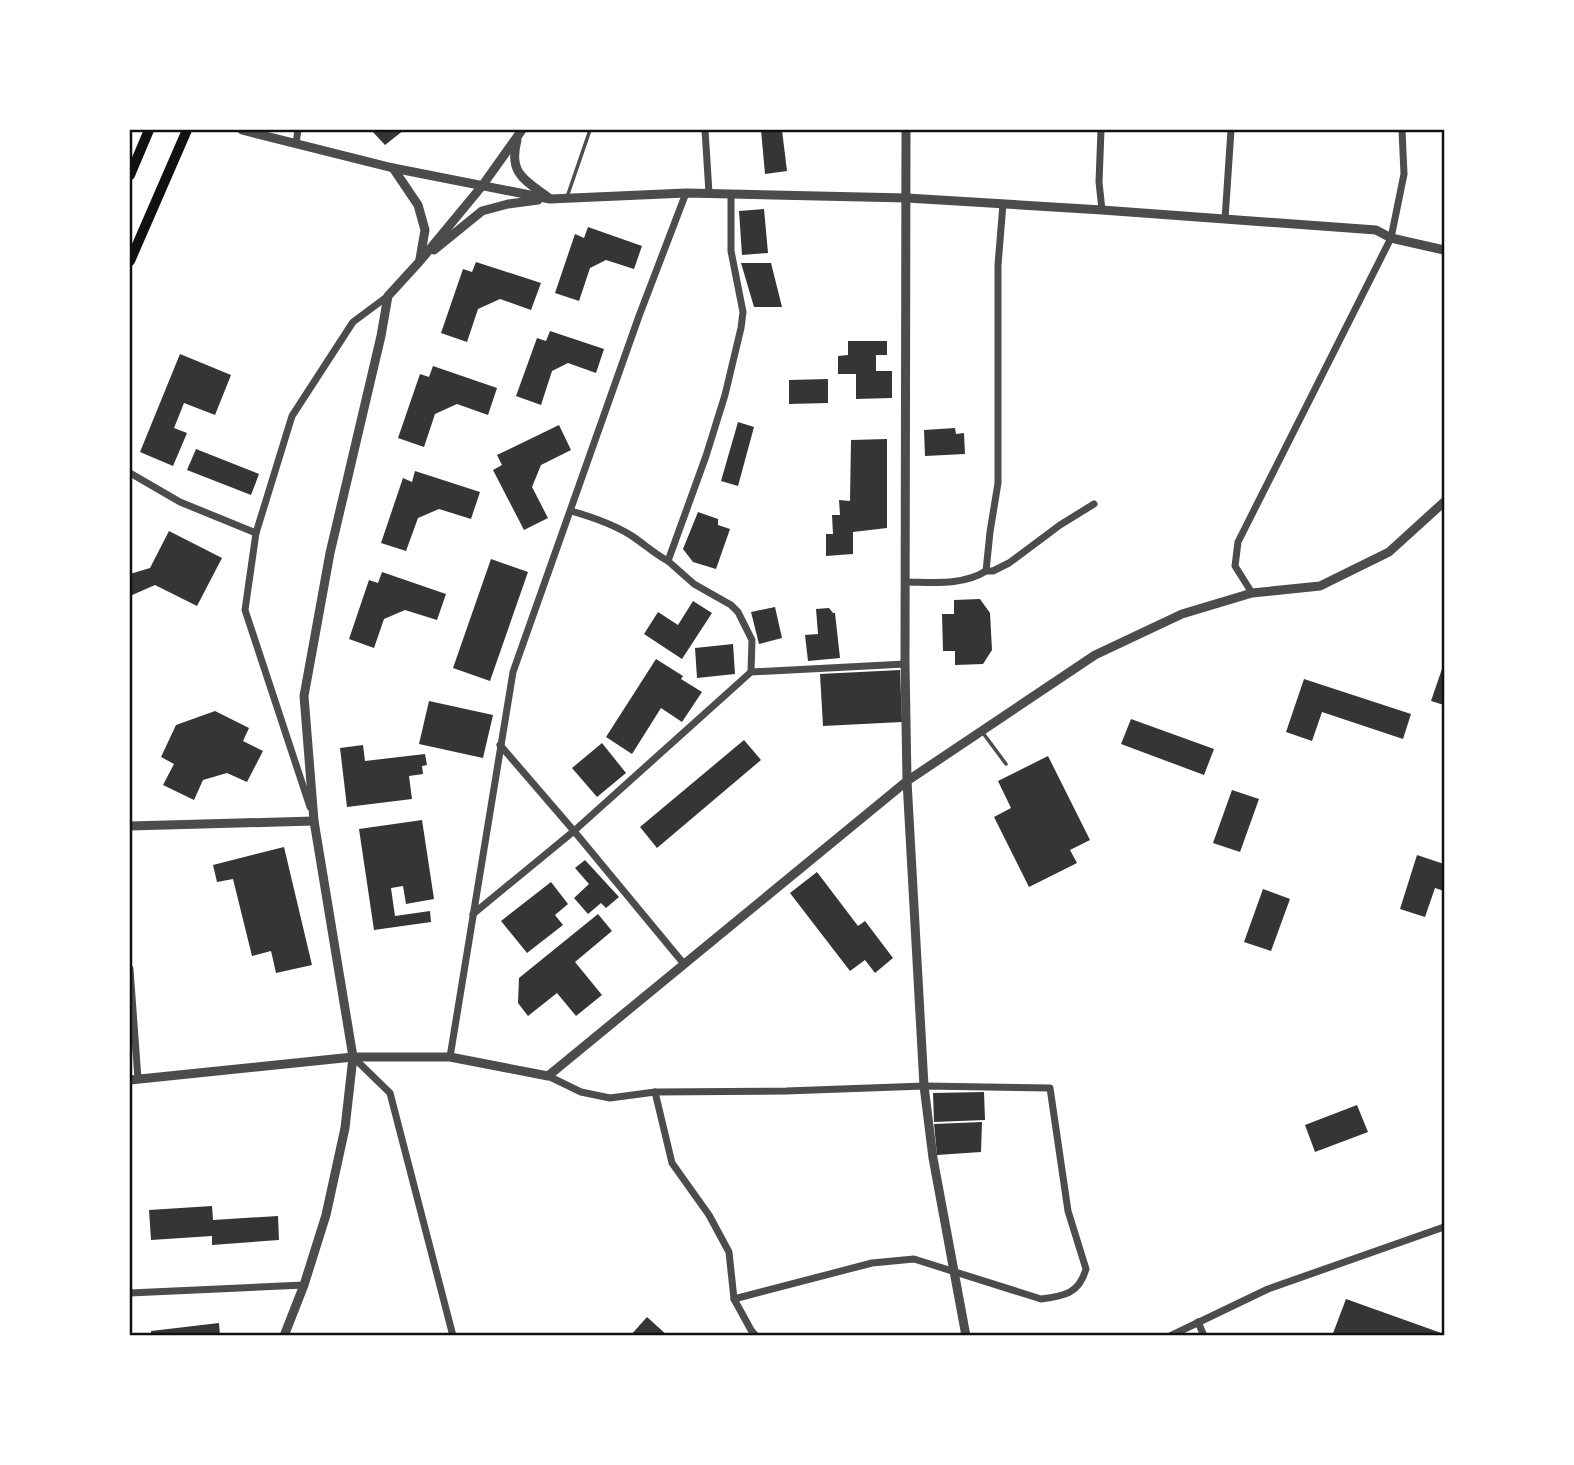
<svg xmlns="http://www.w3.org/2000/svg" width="1574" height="1465" viewBox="0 0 1574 1465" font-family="'DejaVu Sans',sans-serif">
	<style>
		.building { fill: #353535 }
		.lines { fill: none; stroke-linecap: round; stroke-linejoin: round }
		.service { stroke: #4c4c4c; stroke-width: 3.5 }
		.minor { stroke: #4c4c4c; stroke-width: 7 }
		.tertiary { stroke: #4c4c4c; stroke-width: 9 }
		.primary { stroke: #111; stroke-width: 10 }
		.neatline { fill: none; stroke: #111; stroke-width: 2.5 }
	</style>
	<rect width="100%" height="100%" fill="#fff"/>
	<g class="building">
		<polygon points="371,130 404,130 385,145"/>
		<polygon points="761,130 782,130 787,171 765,174"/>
		<polygon points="764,209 768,253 742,255 739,211"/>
		<polygon points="588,227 642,246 634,269 606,260 590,268 579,301 555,293 575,234 584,238"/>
		<polygon points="476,262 541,283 531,310 500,299 478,309 467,342 441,333 463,269 472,272"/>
		<polygon points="741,263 771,263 782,307 754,307"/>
		<polygon points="550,331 604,349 596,373 568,363 552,371 541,405 516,396 537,338 546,341"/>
		<polygon points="848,341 887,341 887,355 876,355 876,371 892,371 892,398 856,399 856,374 838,374 838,356 848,355"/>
		<polygon points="180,354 231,375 215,415 184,403 174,428 187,433 173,466 140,452"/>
		<polygon points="433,366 497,388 488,415 457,404 435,414 424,447 398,438 420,374 429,377"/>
		<polygon points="828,379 828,403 789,404 789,380"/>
		<polygon points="738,422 754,427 738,486 721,481"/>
		<polygon points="559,425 571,450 541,465 532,487 548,518 524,530 493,470 502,465 497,455"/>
		<polygon points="955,428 956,434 964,433 965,454 925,456 924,430"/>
		<polygon points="887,439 887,528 853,532 853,554 826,556 826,534 833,534 832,515 840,515 839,500 850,501 851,440"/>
		<polygon points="196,449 259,474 251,495 187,470"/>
		<polygon points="415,471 480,492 471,519 439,509 418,518 406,551 381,543 403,478 412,482"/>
		<polygon points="698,512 718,519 718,525 730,529 716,569 693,562 683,549"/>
		<polygon points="169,531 222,558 197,606 155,585 130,596 130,574 150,568"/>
		<polygon points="491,559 528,572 490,681 453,668"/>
		<polygon points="382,572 446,594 437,620 405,610 384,619 374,648 349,639 369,580 378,583"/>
		<polygon points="980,599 990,613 992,650 983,664 955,665 955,651 943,651 942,614 954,614 954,600"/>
		<polygon points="693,601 712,613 682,659 644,634 658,612 678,625"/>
		<polygon points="775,607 782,638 759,644 751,612"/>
		<polygon points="829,608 833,613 835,613 840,658 808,661 805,635 818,634 816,609"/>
		<polygon points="733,644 735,674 697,678 695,648"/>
		<polygon points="656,659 683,676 681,679 702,692 682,722 661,708 632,754 606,737"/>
		<polygon points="1444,663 1444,705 1431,701"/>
		<polygon points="900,670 902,722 823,726 820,674"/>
		<polygon points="1304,679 1411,714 1403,739 1322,712 1312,741 1286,732"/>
		<polygon points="429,701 493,715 483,758 419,744"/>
		<polygon points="215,711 249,728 243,741 263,751 247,782 227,773 203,780 194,800 163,785 174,764 161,757 176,725"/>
		<polygon points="1131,719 1214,749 1204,775 1121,744"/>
		<polygon points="744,740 761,760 657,848 640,827"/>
		<polygon points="602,743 626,773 597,797 572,768"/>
		<polygon points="363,745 365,761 425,754 427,765 422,766 423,774 409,776 412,799 347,807 340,748"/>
		<polygon points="1048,756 1090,840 1070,850 1077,863 1029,887 994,817 1011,808 998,781"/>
		<polygon points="1232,790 1259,799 1240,852 1213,843"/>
		<polygon points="422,820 434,899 406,904 403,886 391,888 395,916 430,911 431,922 374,930 359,829"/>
		<polygon points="284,847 312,965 276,973 271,951 252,956 233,879 217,882 213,865"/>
		<polygon points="1417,855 1444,864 1444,891 1435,888 1425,917 1400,909"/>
		<polygon points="585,860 619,897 606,908 601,903 588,914 574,898 589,884 575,868"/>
		<polygon points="817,872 858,926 865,921 893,958 875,973 865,960 850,971 790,893"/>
		<polygon points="551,882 568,904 555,915 563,925 527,953 501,921"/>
		<polygon points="1263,889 1290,899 1271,951 1244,942"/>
		<polygon points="598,914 612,931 575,962 602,995 576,1016 557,993 528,1016 518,1003 519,978"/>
		<polygon points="984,1092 985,1120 934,1122 933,1093"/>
		<polygon points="1357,1105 1368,1132 1315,1152 1305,1125"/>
		<polygon points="982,1122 981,1152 937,1155 934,1124"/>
		<polygon points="212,1206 213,1220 278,1216 279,1240 212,1245 212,1236 151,1240 149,1210"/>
		<polygon points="1346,1299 1444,1334 1444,1336 1332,1336"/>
		<polygon points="647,1317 668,1336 630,1336"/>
		<polygon points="219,1323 220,1336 151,1336 151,1331"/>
	</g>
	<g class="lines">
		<g class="service">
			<polyline points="567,197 590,130"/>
			<polyline points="983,733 1006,764"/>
		</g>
		<g class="minor">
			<polyline points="705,130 709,193"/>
			<polyline points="1101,130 1099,182 1102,210"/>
			<polyline points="296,143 298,130"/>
			<polyline points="731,194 731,251 743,312 741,328 725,395 706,456 668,561 694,584 731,605 738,612 752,640 751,672"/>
			<polyline points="1003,204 998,265 998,483 990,532 986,571 993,571 1009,563 1060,525 1094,504"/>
			<polyline points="1225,219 1231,130"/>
			<polyline points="130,473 180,502 256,533"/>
			<path d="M571,511C592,517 613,524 632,536C644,544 655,554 668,561"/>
			<path d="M905,582C932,582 962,586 986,571"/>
			<polyline points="1252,593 1235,566 1238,542 1391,238 1404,174 1402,130"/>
			<polyline points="500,745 574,831 684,964"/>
			<polyline points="310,807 245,610 256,533 292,416 353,322 388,296"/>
			<polyline points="473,914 574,831 751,672 905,664"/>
			<polyline points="130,969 138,1079"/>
			<polyline points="353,1057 390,1093 453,1336"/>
			<polyline points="450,1057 513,672 639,316 686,193"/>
			<path d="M548,1076L581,1092L610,1098L655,1092L786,1091L924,1086L1050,1088L1068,1211L1086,1269C1079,1294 1064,1296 1041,1299L914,1259L872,1263L734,1299"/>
			<polyline points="655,1092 672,1163 709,1215 729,1252 734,1299 751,1330 756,1336"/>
			<polyline points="130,1293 304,1285"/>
			<polyline points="1198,1322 1204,1336"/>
			<polyline points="1170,1336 1268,1289 1444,1227"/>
		</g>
		<g class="tertiary">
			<polyline points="242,130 393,168 550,199 686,193 907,198 1102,210 1376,230 1391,238 1444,250"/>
			<polyline points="906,130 905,664 907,781 924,1086 933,1158 966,1336"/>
			<path d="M517,140C508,174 525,180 549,198"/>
			<polyline points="393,168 418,205 425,230 420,259"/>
			<polyline points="434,250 482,211 508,204 538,200"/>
			<polyline points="130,826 314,821"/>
			<polyline points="130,1080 353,1057 450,1057 548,1076 907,781 1095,655 1182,614 1252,593 1320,586 1389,552 1444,502"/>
			<polyline points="284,1336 304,1285 326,1215 345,1128 353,1057 314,821 304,696 330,553 381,336 388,296 420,261 482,186 522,130"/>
		</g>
		<g class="primary">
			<polyline points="130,175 149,130"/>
			<polyline points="130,261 187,130"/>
		</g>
	</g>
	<rect width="1574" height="1465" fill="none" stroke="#ffffff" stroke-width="262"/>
	<rect x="131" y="131" width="1312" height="1203" class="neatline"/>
</svg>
